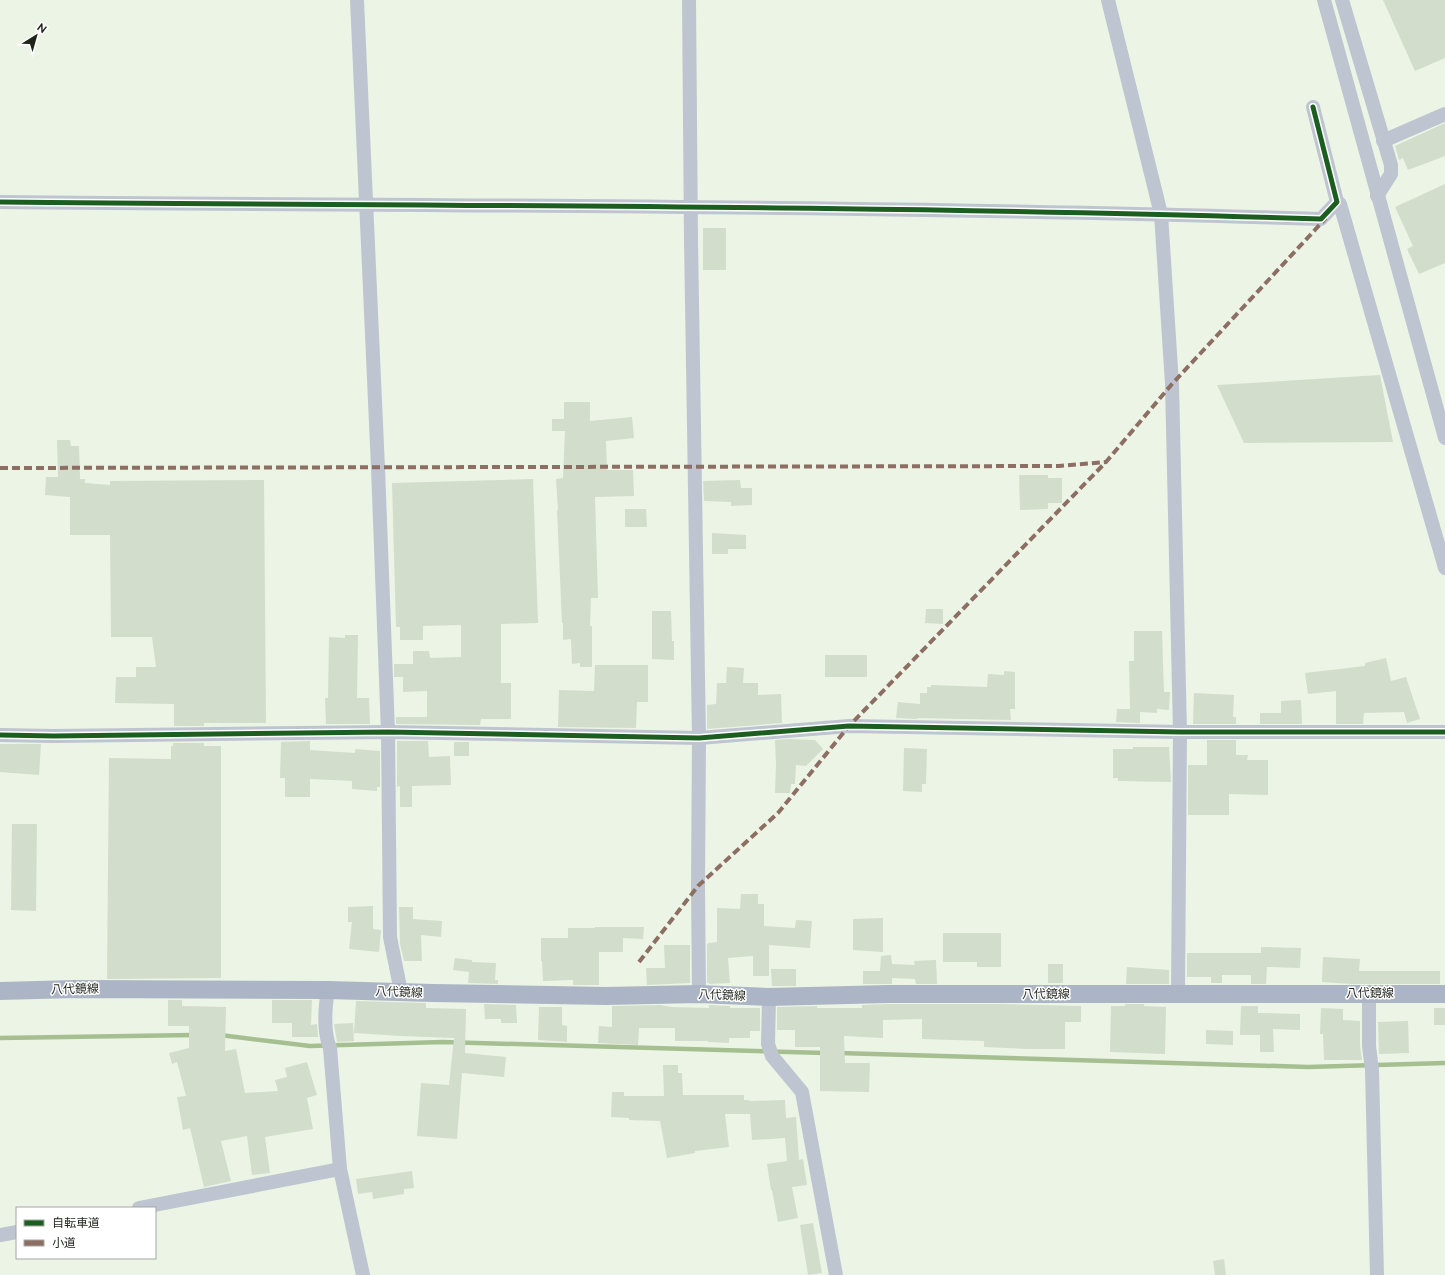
<svg xmlns="http://www.w3.org/2000/svg" width="1445" height="1275" viewBox="0 0 1445 1275" font-family="Raleway,'Noto Sans JP',sans-serif">
	<style>
		.lines { fill: none; stroke-linecap: round; stroke-linejoin: round }
		.stream { stroke: #a5bf91; stroke-width: 4.5 }
		.building { fill: #d3ddcb }
		.minor { stroke: #bec5d1; stroke-width: 14 }
		.major { stroke: #acb5c5; stroke-width: 18 }
		.quiet { stroke: #8d6e63; stroke-width: 4; stroke-dasharray: 8 4; stroke-linecap: butt }
		.cycleway-casing { stroke: #fff; stroke-width: 8 }
		.cycleway { stroke: #1b5e20; stroke-width: 5 }
		.labels { text-anchor: middle; dominant-baseline: central; stroke-width: 3; stroke-linejoin: round; paint-order: stroke }
		.street-label { font-size: 12px; fill: #1f241b; stroke: #fff }
	</style>
	<rect width="100%" height="100%" fill="#ecf4e6"/>
	<g class="lines">
		<g class="stream">
			<polyline points="220,1035 310,1046 443,1042 825,1053"/>
			<polyline points="0,1038 194,1035"/>
			<polyline points="839,1053 1308,1067 1445,1063"/>
		</g>
	</g>
	<g class="building">
		<polygon points="1383,0 1445,0 1445,58 1415,71"/>
		<polygon points="1445,123 1445,156 1408,170 1403,158 1399,160 1395,146"/>
		<polygon points="1445,184 1445,263 1419,274 1407,249 1413,246 1395,207"/>
		<rect x="703" y="228" width="23" height="42"/>
		<polygon points="1380,375 1393,442 1244,443 1217,385"/>
		<polygon points="564,402 590,402 590,421 632,417 634,438 606,441 607,470 633,470 634,496 595,497 598,598 591,598 590,626 592,626 592,667 580,667 580,663 572,664 571,639 563,640 563,623 562,623 557,510 558,510 556,479 563,478 565,431 552,431 552,419 564,419"/>
		<polygon points="57,440 70,440 71,446 79,446 80,479 85,479 85,483 110,485 110,481 264,480 266,723 204,723 204,726 174,726 174,704 115,703 116,677 136,677 136,667 156,667 152,637 111,637 110,535 70,535 70,497 45,495 46,477 58,477"/>
		<polygon points="1019,475 1048,475 1048,478 1062,478 1062,503 1048,503 1048,509 1020,510"/>
		<polygon points="533,479 538,623 501,624 501,683 511,683 511,719 481,719 480,725 396,724 396,717 427,717 427,691 403,692 403,677 394,677 394,664 413,664 413,651 429,651 430,658 461,657 461,625 423,626 423,640 400,640 400,627 396,627 392,483"/>
		<polygon points="740,480 741,488 752,488 752,505 731,506 731,502 704,501 703,481"/>
		<polygon points="625,509 646,509 647,527 625,527"/>
		<polygon points="712,533 746,535 746,549 728,549 728,554 712,554"/>
		<polygon points="926,609 943,609 943,624 925,623"/>
		<polygon points="652,611 671,611 672,641 674,641 674,660 652,659"/>
		<polygon points="1134,631 1162,631 1164,692 1170,692 1169,710 1157,709 1157,713 1140,712 1140,723 1116,722 1117,709 1130,709 1129,661 1134,661"/>
		<polygon points="345,635 358,635 357,698 369,698 370,724 326,724 325,698 328,698 329,637 345,638"/>
		<rect x="825" y="655" width="42" height="22"/>
		<polygon points="1386,658 1391,681 1406,677 1420,719 1407,723 1404,712 1364,713 1363,724 1336,724 1336,691 1308,694 1305,673 1365,666 1365,663"/>
		<polygon points="595,665 648,665 648,702 637,702 636,728 558,727 559,690 594,691"/>
		<polygon points="727,667 744,668 743,683 758,683 758,695 781,694 782,723 707,729 707,705 716,704 717,683 726,683"/>
		<polygon points="1004,671 1015,672 1015,709 1010,709 1011,720 917,718 917,719 896,718 898,702 920,704 920,693 927,693 927,687 931,687 931,685 987,687 988,674 1004,675"/>
		<polygon points="1194,693 1234,695 1233,717 1236,717 1236,724 1193,724"/>
		<polygon points="1301,700 1302,724 1260,724 1260,713 1281,713 1281,701"/>
		<polygon points="788,739 815,740 823,749 806,766 796,765 795,784 791,784 790,793 775,793 776,764 775,740"/>
		<polygon points="1207,740 1236,740 1236,755 1248,755 1247,760 1268,760 1268,795 1229,794 1229,815 1188,815 1188,765 1207,765"/>
		<polygon points="310,741 310,750 355,753 355,749 380,751 380,787 377,787 377,791 352,789 352,781 310,779 310,797 285,797 285,778 280,778 281,742"/>
		<polygon points="397,741 428,741 429,757 450,756 451,785 412,786 412,807 400,807 400,786 397,787"/>
		<rect x="454" y="742" width="15" height="14"/>
		<polygon points="173,743 204,743 204,746 221,746 221,978 107,979 109,758 171,759 171,746 173,746"/>
		<polygon points="0,744 41,744 39,775 0,772"/>
		<polygon points="1133,747 1169,747 1171,782 1118,781 1118,778 1113,778 1113,749 1133,749"/>
		<polygon points="904,748 927,749 926,784 922,784 922,792 903,791"/>
		<polygon points="12,824 37,824 36,911 11,910"/>
		<polygon points="741,894 758,894 758,904 764,904 764,926 795,928 796,920 812,921 810,948 769,945 769,976 753,976 753,956 728,958 730,983 709,984 709,983 707,983 707,945 708,943 717,942 717,908 740,909"/>
		<polygon points="373,906 373,929 381,930 379,952 349,949 352,922 348,922 348,907"/>
		<polygon points="399,907 413,907 413,919 442,921 441,937 421,935 422,961 404,961 400,944"/>
		<polygon points="883,918 883,952 853,950 853,919"/>
		<polygon points="595,927 644,927 643,939 623,938 623,952 599,952 599,985 573,985 573,980 543,981 542,961 541,961 541,938 568,938 568,928 595,928"/>
		<polygon points="943,933 1001,933 1001,967 977,967 977,962 943,962"/>
		<polygon points="664,945 690,945 690,983 647,985 646,968 665,968"/>
		<polygon points="1261,947 1301,948 1300,968 1267,967 1266,984 1251,984 1251,975 1222,975 1222,983 1211,983 1211,977 1187,977 1187,953 1261,953"/>
		<polygon points="891,955 892,964 915,965 914,961 936,960 937,984 916,984 915,979 892,978 892,984 863,984 863,971 880,971 881,956"/>
		<polygon points="1323,957 1360,959 1359,971 1440,971 1440,984 1351,984 1322,982"/>
		<polygon points="455,958 472,960 472,962 496,963 495,980 498,980 498,984 468,983 469,972 453,970"/>
		<rect x="1048" y="964" width="15" height="19"/>
		<polygon points="1127,967 1169,970 1169,984 1126,984"/>
		<polygon points="771,969 796,969 796,986 772,986"/>
		<polygon points="168,1000 182,1000 182,1006 226,1007 225,1051 236,1049 245,1093 278,1091 275,1080 287,1077 285,1068 307,1062 317,1095 307,1098 313,1129 265,1137 270,1173 252,1175 247,1136 221,1141 231,1181 204,1187 190,1128 183,1130 177,1097 186,1096 177,1062 172,1064 169,1053 189,1048 189,1026 168,1026"/>
		<polygon points="272,1000 312,1000 311,1025 317,1024 318,1037 292,1037 292,1023 272,1023"/>
		<polygon points="356,1001 426,1003 426,1008 466,1009 465,1053 506,1057 504,1077 462,1073 457,1139 417,1136 421,1083 449,1085 454,1038 400,1036 354,1033"/>
		<polygon points="484,1004 516,1005 517,1023 501,1023 501,1019 485,1019"/>
		<polygon points="888,1004 1001,1004 1081,1006 1081,1022 1065,1022 1065,1049 1029,1049 984,1047 984,1041 922,1039 922,1019 883,1020 883,1038 844,1036 845,1063 870,1063 869,1092 820,1091 820,1047 795,1047 795,1030 777,1030 777,1007 817,1006 817,1008 862,1008 862,1005"/>
		<polygon points="1125,1004 1144,1004 1144,1006 1166,1007 1165,1054 1110,1052 1111,1006 1125,1006"/>
		<polygon points="660,1005 672,1007 709,1008 709,1005 730,1006 730,1008 760,1008 760,1031 750,1031 750,1038 729,1038 729,1043 708,1042 708,1041 675,1041 675,1028 639,1028 638,1045 598,1043 599,1026 612,1027 612,1006"/>
		<polygon points="1241,1006 1258,1006 1258,1013 1300,1014 1300,1030 1273,1029 1274,1052 1260,1052 1260,1035 1240,1035"/>
		<polygon points="539,1007 562,1007 562,1025 567,1026 567,1042 538,1040"/>
		<polygon points="1321,1008 1343,1009 1343,1020 1360,1021 1360,1046 1362,1060 1324,1060 1323,1034 1320,1034"/>
		<rect x="1434" y="1008" width="11" height="17"/>
		<polygon points="1408,1021 1409,1053 1379,1054 1378,1022"/>
		<polygon points="353,1023 354,1041 337,1042 334,1024"/>
		<polygon points="1206,1030 1233,1031 1233,1045 1206,1044"/>
		<polygon points="663,1065 678,1065 678,1073 682,1073 683,1095 744,1095 744,1100 749,1100 749,1101 785,1100 786,1118 796,1117 799,1160 803,1159 807,1185 792,1187 798,1218 778,1222 772,1190 771,1190 767,1164 787,1161 785,1138 752,1140 750,1114 725,1114 729,1147 695,1151 695,1153 667,1158 660,1121 629,1120 629,1118 611,1117 612,1092 624,1092 624,1096 664,1096"/>
		<polygon points="412,1171 414,1188 404,1189 404,1194 373,1199 372,1192 358,1194 356,1179"/>
		<polygon points="813,1223 822,1273 808,1275 800,1225"/>
		<polygon points="1224,1259 1226,1275 1215,1275 1213,1261"/>
	</g>
	<g class="lines">
		<g class="minor">
			<polyline points="357,0 378,468 388,732 390,937 401,992"/>
			<polyline points="689,0 691,240 699,738 698,886 699,994"/>
			<polyline points="1108,0 1161,214 1172,384 1180,732 1178,993"/>
			<polyline points="1324,0 1445,438"/>
			<polyline points="1342,0 1391,165 1391,174 1377,196"/>
			<polyline points="1383,141 1445,114"/>
			<path d="M0,202C440,206 881,205 1321,219L1337,202L1313,107"/>
			<polyline points="1340,204 1445,568"/>
			<polyline points="0,735 54,736 388,732 699,738 849,726 1180,732 1445,732"/>
			<path d="M328,990C325,1008 323,1031 330,1048L340,1169L363,1275"/>
			<polyline points="1369,993 1369,1046 1372,1070 1377,1275"/>
			<polyline points="769,997 768,1044 772,1056 802,1092 836,1275"/>
			<polyline points="139,1208 340,1169"/>
			<polyline points="0,1235 17,1232"/>
		</g>
		<polyline class="major" points="0,991 75,989 328,990 433,993 606,996 699,994 769,997 888,994 1445,994"/>
		<g class="quiet">
			<polyline points="0,468 1059,466 1106,462"/>
			<polyline points="639,962 698,886 778,813 849,726 1106,462 1172,384 1326,218"/>
		</g>
		<defs>
			<g id="cycleway">
				<path d="M0,202C440,206 881,205 1321,219L1337,202L1313,107"/>
				<polyline points="0,735 54,736 388,732 699,738 849,726 1180,732 1445,732"/>
			</g>
		</defs>
		<use href="#cycleway" class="cycleway-casing"/>
		<use href="#cycleway" class="cycleway"/>
	</g>
	<g class="labels">
		<g class="street-label">
			<text transform="translate(75 989) rotate(-1)">八代鏡線</text>
			<text transform="translate(399 992) rotate(2)">八代鏡線</text>
			<text x="1370" y="993">八代鏡線</text>
			<text x="1046" y="994">八代鏡線</text>
			<text transform="translate(722 995) rotate(2)">八代鏡線</text>
		</g>
	</g>
	<rect x="16" y="1207" width="140" height="52" fill="#ffffff" stroke="#a5a7a4"/>
	<rect x="24" y="1220" width="20" height="6" fill="#1b5e20" stroke="#a5a7a4"/>
	<text x="52" y="1227" font-size="12" fill="#1f241b">自転車道</text>
	<rect x="24" y="1240" width="20" height="6" fill="#8d6e63" stroke="#a5a7a4"/>
	<text x="52" y="1247" font-size="12" fill="#1f241b">小道</text>
	<g transform="translate(36 36) rotate(37)" stroke="#ffffff" stroke-width="3" paint-order="stroke">
	<path d="M0-3L7 15L0 10L-7 15Z" fill="#1f241b"/>
	<text y="-6" font-size="11" font-weight="bold" text-anchor="middle" fill="#1f241b">N</text>
	</g>
</svg>
